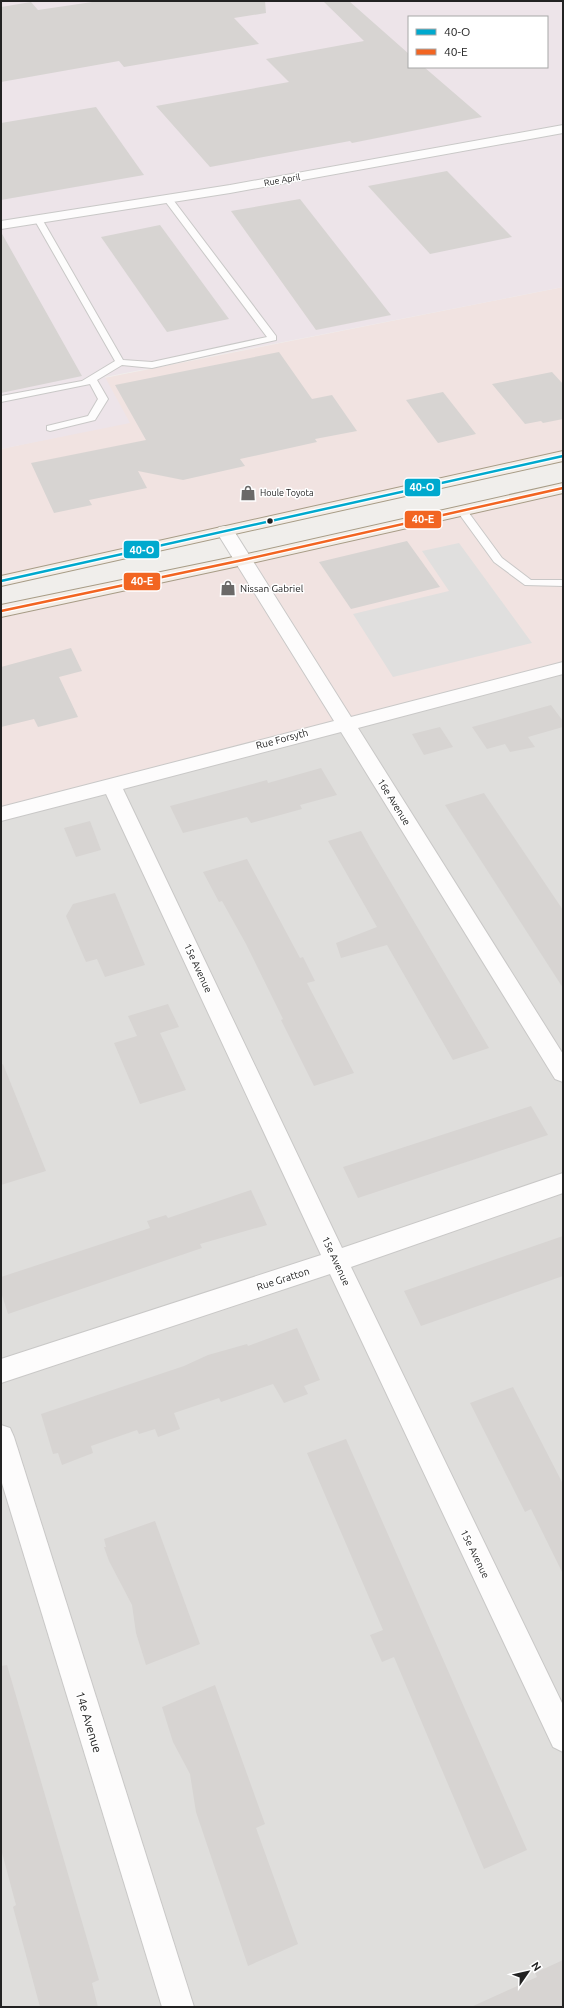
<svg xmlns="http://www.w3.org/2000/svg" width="564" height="2008" viewBox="0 0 564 2008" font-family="Ubuntu,sans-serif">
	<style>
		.residential { fill: #dfdedc }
		.commercial { fill: #f1e3e1 }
		.industrial { fill: #ede4e9; fill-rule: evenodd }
		.parking { fill: #e0dfde }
		.building { fill: #d7d4d2 }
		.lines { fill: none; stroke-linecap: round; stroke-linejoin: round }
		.service-casing { stroke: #c9c8c7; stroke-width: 2 }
		.minor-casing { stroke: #c9c8c7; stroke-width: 2 }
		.primary-casing { stroke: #a79c86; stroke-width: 2 }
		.service { fill: #fdfcfc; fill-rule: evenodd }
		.minor { fill: #fdfcfc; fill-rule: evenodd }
		.primary { fill: #f3ede7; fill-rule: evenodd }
		.bus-1-casing { stroke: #fff; stroke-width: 5 }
		.bus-2-casing { stroke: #fff; stroke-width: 5 }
		.bus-1 { stroke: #00a9ce; stroke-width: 2.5 }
		.bus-2 { stroke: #f26522; stroke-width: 2.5 }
		.bus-dot { fill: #222; stroke: #fff; stroke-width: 1.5 }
		.labels { text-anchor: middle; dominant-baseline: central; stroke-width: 3; stroke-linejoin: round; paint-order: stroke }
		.far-street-label { font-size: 9px; fill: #222; stroke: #fff }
		.far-poi-label { font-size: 9px; fill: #222; stroke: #fff; text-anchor: start }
		.poi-label { font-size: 10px; fill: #222; stroke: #fff; text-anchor: start }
		.street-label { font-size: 10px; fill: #222; stroke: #fff }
		.near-street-label { font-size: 12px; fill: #222; stroke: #fff }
		.line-badge { stroke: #fff; stroke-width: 1.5 }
		.badge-label { font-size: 11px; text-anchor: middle; font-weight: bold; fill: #fff }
	</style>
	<rect width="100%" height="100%" fill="#f0eeeb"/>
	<polygon class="residential" points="563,668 563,2007 1,2007 1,813"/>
	<g class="commercial">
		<polygon points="563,287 563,456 1,581 1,449 109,426 89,381"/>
		<polygon points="563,488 563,668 1,812 1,615"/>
	</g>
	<path class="industrial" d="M1,1H563V287L105,377L130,423L1,449ZM409,17H547V67H409Z"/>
	<polygon class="parking" points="459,543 532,643 393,677 353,614 449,591 422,551"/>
	<g class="building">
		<polygon points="99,1 265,1 266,13 234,18 259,44 124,67 119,61 1,82 1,7 31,2 38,10"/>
		<polygon points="323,1 349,1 409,54 409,67 424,67 482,117 352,143 350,141 210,167 156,106 289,82 266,59 364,41"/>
		<polygon points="96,107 144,175 1,200 1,123"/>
		<polygon points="447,171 512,237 430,254 368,186"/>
		<polygon points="300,199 391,315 316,330 231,211"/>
		<polygon points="160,225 229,319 167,332 101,237"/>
		<polygon points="1,232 82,376 1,393"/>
		<polygon points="279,352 312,399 332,395 357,431 315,439 317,442 240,459 245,466 183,480 138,471 147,488 89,500 92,505 54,513 31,463 146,440 115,385"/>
		<polygon points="552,372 563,384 563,419 543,423 541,421 525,424 492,384"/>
		<polygon points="443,392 476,434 438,443 406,400"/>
		<polygon points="407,541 440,587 351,609 319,562"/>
		<polygon points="71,648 82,671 59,677 78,717 38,727 34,719 1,727 1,667"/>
		<polygon points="551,705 563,721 563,727 528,737 535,747 510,752 505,744 487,749 472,727"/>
		<polygon points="440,727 453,747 424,755 412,734"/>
		<polygon points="321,768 337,795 300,805 302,809 251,823 247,817 183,833 170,806 267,780 268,783"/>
		<polygon points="484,793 563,910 563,988 445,805"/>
		<polygon points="90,821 101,850 76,857 64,828"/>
		<polygon points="361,831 371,849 489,1048 453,1060 387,945 341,958 336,943 377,927 328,841"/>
		<polygon points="247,859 300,958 303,957 315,981 307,983 354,1073 314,1086 281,1020 283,1019 246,944 222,901 219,902 203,872"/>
		<polygon points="115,893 145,965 105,977 97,959 86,962 66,916 73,904"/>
		<polygon points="168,1004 179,1027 160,1033 186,1090 140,1104 114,1043 137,1036 128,1016"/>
		<polygon points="3,1064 46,1171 1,1185 1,1065"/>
		<polygon points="531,1106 548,1135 358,1198 343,1167"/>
		<polygon points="251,1190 267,1225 200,1244 202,1248 8,1314 1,1292 1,1277 150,1228 147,1221 166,1215 168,1218"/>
		<polygon points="563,1236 563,1276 421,1326 404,1291"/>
		<polygon points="297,1328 320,1380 304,1386 308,1394 284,1403 273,1384 221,1402 219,1398 174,1413 180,1429 158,1437 155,1429 139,1434 137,1430 91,1446 93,1453 62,1465 58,1453 53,1454 41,1414 184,1366 208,1355 247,1344 248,1346"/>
		<polygon points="513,1387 563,1484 563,1574 531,1509 525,1512 470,1403"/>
		<polygon points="346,1439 527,1850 484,1869 394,1657 382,1662 370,1635 383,1630 307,1453"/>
		<polygon points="155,1521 200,1644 146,1665 136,1633 132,1605 109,1561 104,1547 106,1547 104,1539"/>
		<polygon points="7,1665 99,1980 92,1983 98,2007 40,2007 13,1907 16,1905 1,1849 1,1666"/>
		<polygon points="215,1685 265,1824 256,1828 298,1944 248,1966 196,1812 190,1774 173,1742 162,1707"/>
		<polygon points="563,1960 563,2007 471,2007 537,1977 535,1973"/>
	</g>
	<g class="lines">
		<defs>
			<g id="service">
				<polygon points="165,197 171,197 276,336 276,340 152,368 122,365 97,380 108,399 95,420 50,431 47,430 47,426 88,416 98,399 90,384 1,402 1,396 82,381 115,361 34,219 38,217 42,219 123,360 152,362 267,337 165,201"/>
				<polygon points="462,508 466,509 502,558 531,580 563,580 563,586 525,585 494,562 457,511"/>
			</g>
			<g id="minor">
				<polygon points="563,125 563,133 230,193 1,229 1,221 230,185"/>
				<polygon points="225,526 231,527 234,531 351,717 563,662 563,674 358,728 563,1054 563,1082 555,1079 341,732 123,789 342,1248 563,1173 563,1193 351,1267 563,1705 563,1752 553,1747 330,1274 1,1383 1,1359 321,1255 106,794 1,821 1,807 334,721 216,531 219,527"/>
				<polygon points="1,1425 10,1428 14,1437 194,2007 162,2007 1,1480"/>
			</g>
			<g id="primary">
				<polygon points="563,451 563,461 1,586 1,576"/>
				<polygon points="563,483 563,493 243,565 1,617 1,605 243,555"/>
			</g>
		</defs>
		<use href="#service" class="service-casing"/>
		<use href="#minor" class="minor-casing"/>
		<use href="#primary" class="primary-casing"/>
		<use href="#service" class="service"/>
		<use href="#minor" class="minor"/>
		<use href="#primary" class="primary"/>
		<defs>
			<polyline id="bus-1" points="1,581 563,456"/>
			<polyline id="bus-2" points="1,611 243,560 563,488"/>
		</defs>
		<use href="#bus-1" class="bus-1-casing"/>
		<use href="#bus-2" class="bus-2-casing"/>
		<use href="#bus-1" class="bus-1"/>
		<use href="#bus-2" class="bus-2"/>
	</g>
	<defs>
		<symbol id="shop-bare" viewBox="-9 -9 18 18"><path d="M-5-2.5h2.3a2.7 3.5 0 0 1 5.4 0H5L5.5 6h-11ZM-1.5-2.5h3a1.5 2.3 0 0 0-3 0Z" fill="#6a6968" stroke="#fff" stroke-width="2.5" paint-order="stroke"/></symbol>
	</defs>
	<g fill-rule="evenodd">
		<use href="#shop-bare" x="237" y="482" width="22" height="22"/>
		<use href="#shop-bare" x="217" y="577" width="22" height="22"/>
	</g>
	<circle class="bus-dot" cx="270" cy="521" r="3.5"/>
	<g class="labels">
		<g class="far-street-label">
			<text transform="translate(282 180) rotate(-10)">Rue April</text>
		</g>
		<g class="far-poi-label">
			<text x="260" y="493">Houle Toyota</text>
		</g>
		<g class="poi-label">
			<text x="240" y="588">Nissan Gabriel</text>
		</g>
		<g class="street-label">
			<text transform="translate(282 739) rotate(-15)">Rue Forsyth</text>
			<text transform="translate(394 802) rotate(58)">16e Avenue</text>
			<text transform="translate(198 968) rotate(65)">15e Avenue</text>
			<text transform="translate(336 1261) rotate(65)">15e Avenue</text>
			<text transform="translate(283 1279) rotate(-18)">Rue Gratton</text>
			<text transform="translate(475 1554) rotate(64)">15e Avenue</text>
		</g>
		<g class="near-street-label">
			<text transform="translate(89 1722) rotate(73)">14e Avenue</text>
		</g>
	</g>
	<g class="line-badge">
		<rect x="404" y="478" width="37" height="19" rx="4" fill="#00a9ce"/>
		<rect x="404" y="510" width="38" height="19" rx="4" fill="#f26522"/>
		<rect x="123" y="540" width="37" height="19" rx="4" fill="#00a9ce"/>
		<rect x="123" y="572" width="38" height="19" rx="4" fill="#f26522"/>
	</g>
	<g class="badge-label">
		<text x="422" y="491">40-O</text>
		<text x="423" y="523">40-E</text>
		<text x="142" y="554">40-O</text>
		<text x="142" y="585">40-E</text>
	</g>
	<rect width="564" height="2008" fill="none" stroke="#222222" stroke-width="4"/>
	<rect x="408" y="16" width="140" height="52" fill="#ffffff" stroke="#a7a7a7"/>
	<rect x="416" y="29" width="20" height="6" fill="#00a9ce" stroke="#a7a7a7"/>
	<text x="444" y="36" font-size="12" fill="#222222">40-O</text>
	<rect x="416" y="49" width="20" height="6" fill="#f26522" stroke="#a7a7a7"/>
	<text x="444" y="56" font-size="12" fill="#222222">40-E</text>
	<g transform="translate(528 1972) rotate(56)" stroke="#ffffff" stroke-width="3" paint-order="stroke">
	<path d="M0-3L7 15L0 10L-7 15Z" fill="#222222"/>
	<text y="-6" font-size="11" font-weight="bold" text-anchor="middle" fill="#222222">N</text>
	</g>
</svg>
